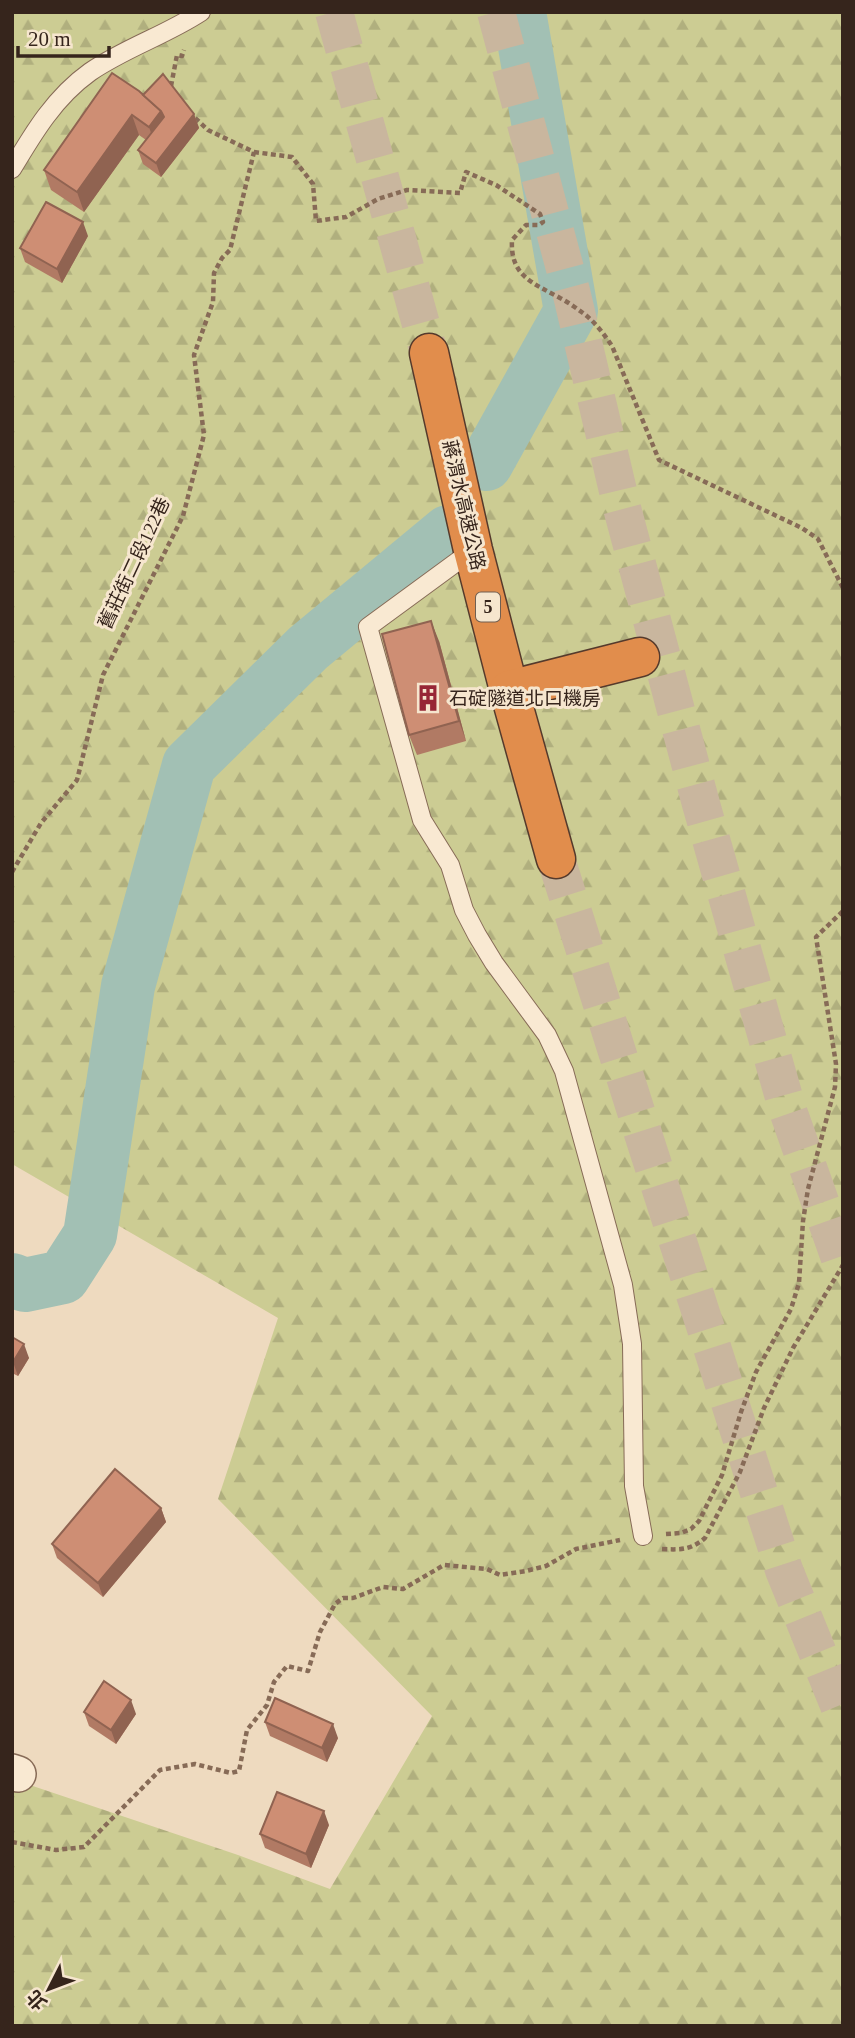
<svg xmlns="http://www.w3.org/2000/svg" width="855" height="2038" viewBox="0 0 855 2038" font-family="'Times New Roman','Noto Sans TC',serif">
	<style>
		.forest { fill: url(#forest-firs) }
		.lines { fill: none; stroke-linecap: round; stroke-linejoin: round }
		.river { stroke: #a2c0b4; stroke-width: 54 }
		.motorway-tunnel { stroke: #c9b69e; stroke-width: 38; stroke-dasharray: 38 19; stroke-linecap: butt }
		.service-casing { stroke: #876b57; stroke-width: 20 }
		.minor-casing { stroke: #876b57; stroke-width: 38 }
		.motorway-casing { stroke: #553a2c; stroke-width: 41 }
		.path { stroke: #876b57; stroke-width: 4.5; stroke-dasharray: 5 3.5; stroke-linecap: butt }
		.service { stroke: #f9e9d2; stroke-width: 18 }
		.minor { stroke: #f9e9d2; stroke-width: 35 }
		.motorway { stroke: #e18d4c; stroke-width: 38 }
		.wall { fill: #b17a64 }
		.shaded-wall { fill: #906351 }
		.building { fill: #ce8e74; stroke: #906351; stroke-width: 2 }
		.labels { text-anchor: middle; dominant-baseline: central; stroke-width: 6; stroke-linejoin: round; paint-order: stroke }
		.shield { fill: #f6e6ce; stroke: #705f51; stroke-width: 2 }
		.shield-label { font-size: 18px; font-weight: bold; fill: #36251c }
		.street-label { font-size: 19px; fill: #36251c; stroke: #f6e6ce }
		.poi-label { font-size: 19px; fill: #36251c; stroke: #f6e6ce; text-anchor: start }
	</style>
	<defs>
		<pattern id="forest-firs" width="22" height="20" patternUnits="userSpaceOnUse" patternTransform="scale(1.75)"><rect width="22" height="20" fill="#cccc93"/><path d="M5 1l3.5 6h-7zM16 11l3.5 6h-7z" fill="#b0af7e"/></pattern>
	</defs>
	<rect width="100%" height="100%" fill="#eedabf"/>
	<polygon class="forest" points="12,12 843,12 843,2026 12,2026 12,1779 238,1855 330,1889 432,1716 218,1499 278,1318 12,1164"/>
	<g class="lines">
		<g class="river">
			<polyline points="486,464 571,311 519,12"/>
			<polyline points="12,1280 25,1285 63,1277 90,1235 128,986 189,765 308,648 448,532"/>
		</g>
		<g class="motorway-tunnel">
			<polyline points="334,12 429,353"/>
			<polyline points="496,12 571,291 622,508 701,804 787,1108 843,1267"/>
			<polyline points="556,859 646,1143 784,1570 843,1715"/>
		</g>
		<defs>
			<g id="service">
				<path d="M12,169C34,132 55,97 90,72C125,48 166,35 201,12"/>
				<polyline points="473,550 368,627 422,820 450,865 464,910 477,935 494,963 547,1035 564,1071 623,1285 632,1344 634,1486 643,1536"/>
			</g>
			<polyline id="minor" points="12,1772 18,1774"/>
			<g id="motorway">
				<polyline points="429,353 473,550 509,690 556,859"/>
				<polyline points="509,690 640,657"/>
			</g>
		</defs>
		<use href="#service" class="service-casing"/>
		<use href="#minor" class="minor-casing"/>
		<use href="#motorway" class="motorway-casing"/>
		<g class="path">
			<polyline points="171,86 177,55 182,56 184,50"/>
			<path d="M254,152L292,157L313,184L316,221L346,217L378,199L407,190L460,193L466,172L496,185L540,214L543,222L539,225H526L512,240C510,276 533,283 560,298C568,302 576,308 583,313C595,322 604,334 612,346L659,460L802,528L818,539L843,588"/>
			<polyline points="12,872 41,823 77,780 103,675 183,516 204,435 194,355 213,302 214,273 222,258 230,250 254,152 208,130 193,116"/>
			<polyline points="666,1534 681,1533 691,1529 699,1521 722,1475 741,1412 756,1372 791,1309 799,1283 803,1221 808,1189 835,1087 836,1064 816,937 843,911"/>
			<path d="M662,1549C680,1550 691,1550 705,1538L740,1472L764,1408L793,1348L843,1265"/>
			<polyline points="12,1842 56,1850 84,1847 160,1770 195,1764 231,1773 239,1771 247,1730 267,1705 274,1682 287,1666 308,1671 320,1632 335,1604 343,1598 353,1598 383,1587 403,1589 444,1565 487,1569 500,1575 526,1571 546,1566 576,1549 620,1540"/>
		</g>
		<use href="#service" class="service"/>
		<use href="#minor" class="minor"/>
		<use href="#motorway" class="motorway"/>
	</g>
	<g class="wall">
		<polygon points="143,95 194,114 199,128 161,177 143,164 138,150 146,140 139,135 84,212 51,190 44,170"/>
		<polygon points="88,236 62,283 25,262 20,248"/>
		<polygon points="439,641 466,741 417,755 409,735"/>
		<polygon points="12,1337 29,1358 18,1376 12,1373"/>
		<polygon points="161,1508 166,1522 103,1597 57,1558 52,1544"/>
		<polygon points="84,1712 136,1714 116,1744 89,1726"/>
		<polygon points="265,1722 338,1738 327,1762 270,1736"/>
		<polygon points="329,1825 311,1868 265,1848 260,1834"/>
	</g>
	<g class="shaded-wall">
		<polygon points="161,111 169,131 156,147 149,127"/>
		<polygon points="194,114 199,128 161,177 156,163"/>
		<polygon points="132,115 139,135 84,212 77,192"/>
		<polygon points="83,222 88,236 62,283 57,269"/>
		<polygon points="431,621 439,641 466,741 459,721"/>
		<polygon points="24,1344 29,1358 18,1376 13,1362"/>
		<polygon points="161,1508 166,1522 103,1597 98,1583"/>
		<polygon points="131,1700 136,1714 116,1744 111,1730"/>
		<polygon points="333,1724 338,1738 327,1762 322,1748"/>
		<polygon points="324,1811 329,1825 311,1868 306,1854"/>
	</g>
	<g class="building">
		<polygon points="112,73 139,91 161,111 149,127 132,115 77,192 44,170"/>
		<polygon points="163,74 194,114 156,163 138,150 164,117 161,111 143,95"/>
		<polygon points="46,202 83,222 57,269 20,248"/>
		<polygon points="431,621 459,721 409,735 382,634"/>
		<polygon points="12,1337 24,1344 13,1362 12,1362"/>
		<polygon points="115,1469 161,1508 98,1583 52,1544"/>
		<polygon points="104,1681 131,1700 111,1730 84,1712"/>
		<polygon points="275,1698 333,1724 322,1748 265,1722"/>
		<polygon points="277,1792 324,1811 306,1854 260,1834"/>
	</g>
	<defs>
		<symbol id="building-bare" viewBox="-9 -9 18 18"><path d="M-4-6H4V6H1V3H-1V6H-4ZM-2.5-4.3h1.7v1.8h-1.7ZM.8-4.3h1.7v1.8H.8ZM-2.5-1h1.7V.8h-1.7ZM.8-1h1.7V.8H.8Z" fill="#972635" stroke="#f6e6ce" stroke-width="2.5" paint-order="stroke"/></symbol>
	</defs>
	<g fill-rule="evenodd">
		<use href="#building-bare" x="409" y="679" width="38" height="38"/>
	</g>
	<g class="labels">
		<rect class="shield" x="476" y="592.5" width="24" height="29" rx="5"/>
		<g class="shield-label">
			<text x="488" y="607">5</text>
		</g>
		<g class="street-label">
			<text transform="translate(464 505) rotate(77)">蔣渭水高速公路</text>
			<text transform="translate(134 563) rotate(-65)">舊莊街二段122巷</text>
		</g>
		<g class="poi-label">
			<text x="449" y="698">石碇隧道北口機房</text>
		</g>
	</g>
	<rect width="855" height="2038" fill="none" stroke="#36251c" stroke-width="28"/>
	<g transform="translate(49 1989) rotate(228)" stroke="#f6e6ce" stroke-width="5" paint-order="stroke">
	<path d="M0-5L12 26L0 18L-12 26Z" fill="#36251c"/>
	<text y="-10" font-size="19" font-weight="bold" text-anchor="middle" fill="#36251c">北</text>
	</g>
	<path d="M18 46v10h91v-10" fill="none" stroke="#36251c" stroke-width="3.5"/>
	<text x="28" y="46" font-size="21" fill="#36251c" stroke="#f6e6ce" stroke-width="5" paint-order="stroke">20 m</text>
</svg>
